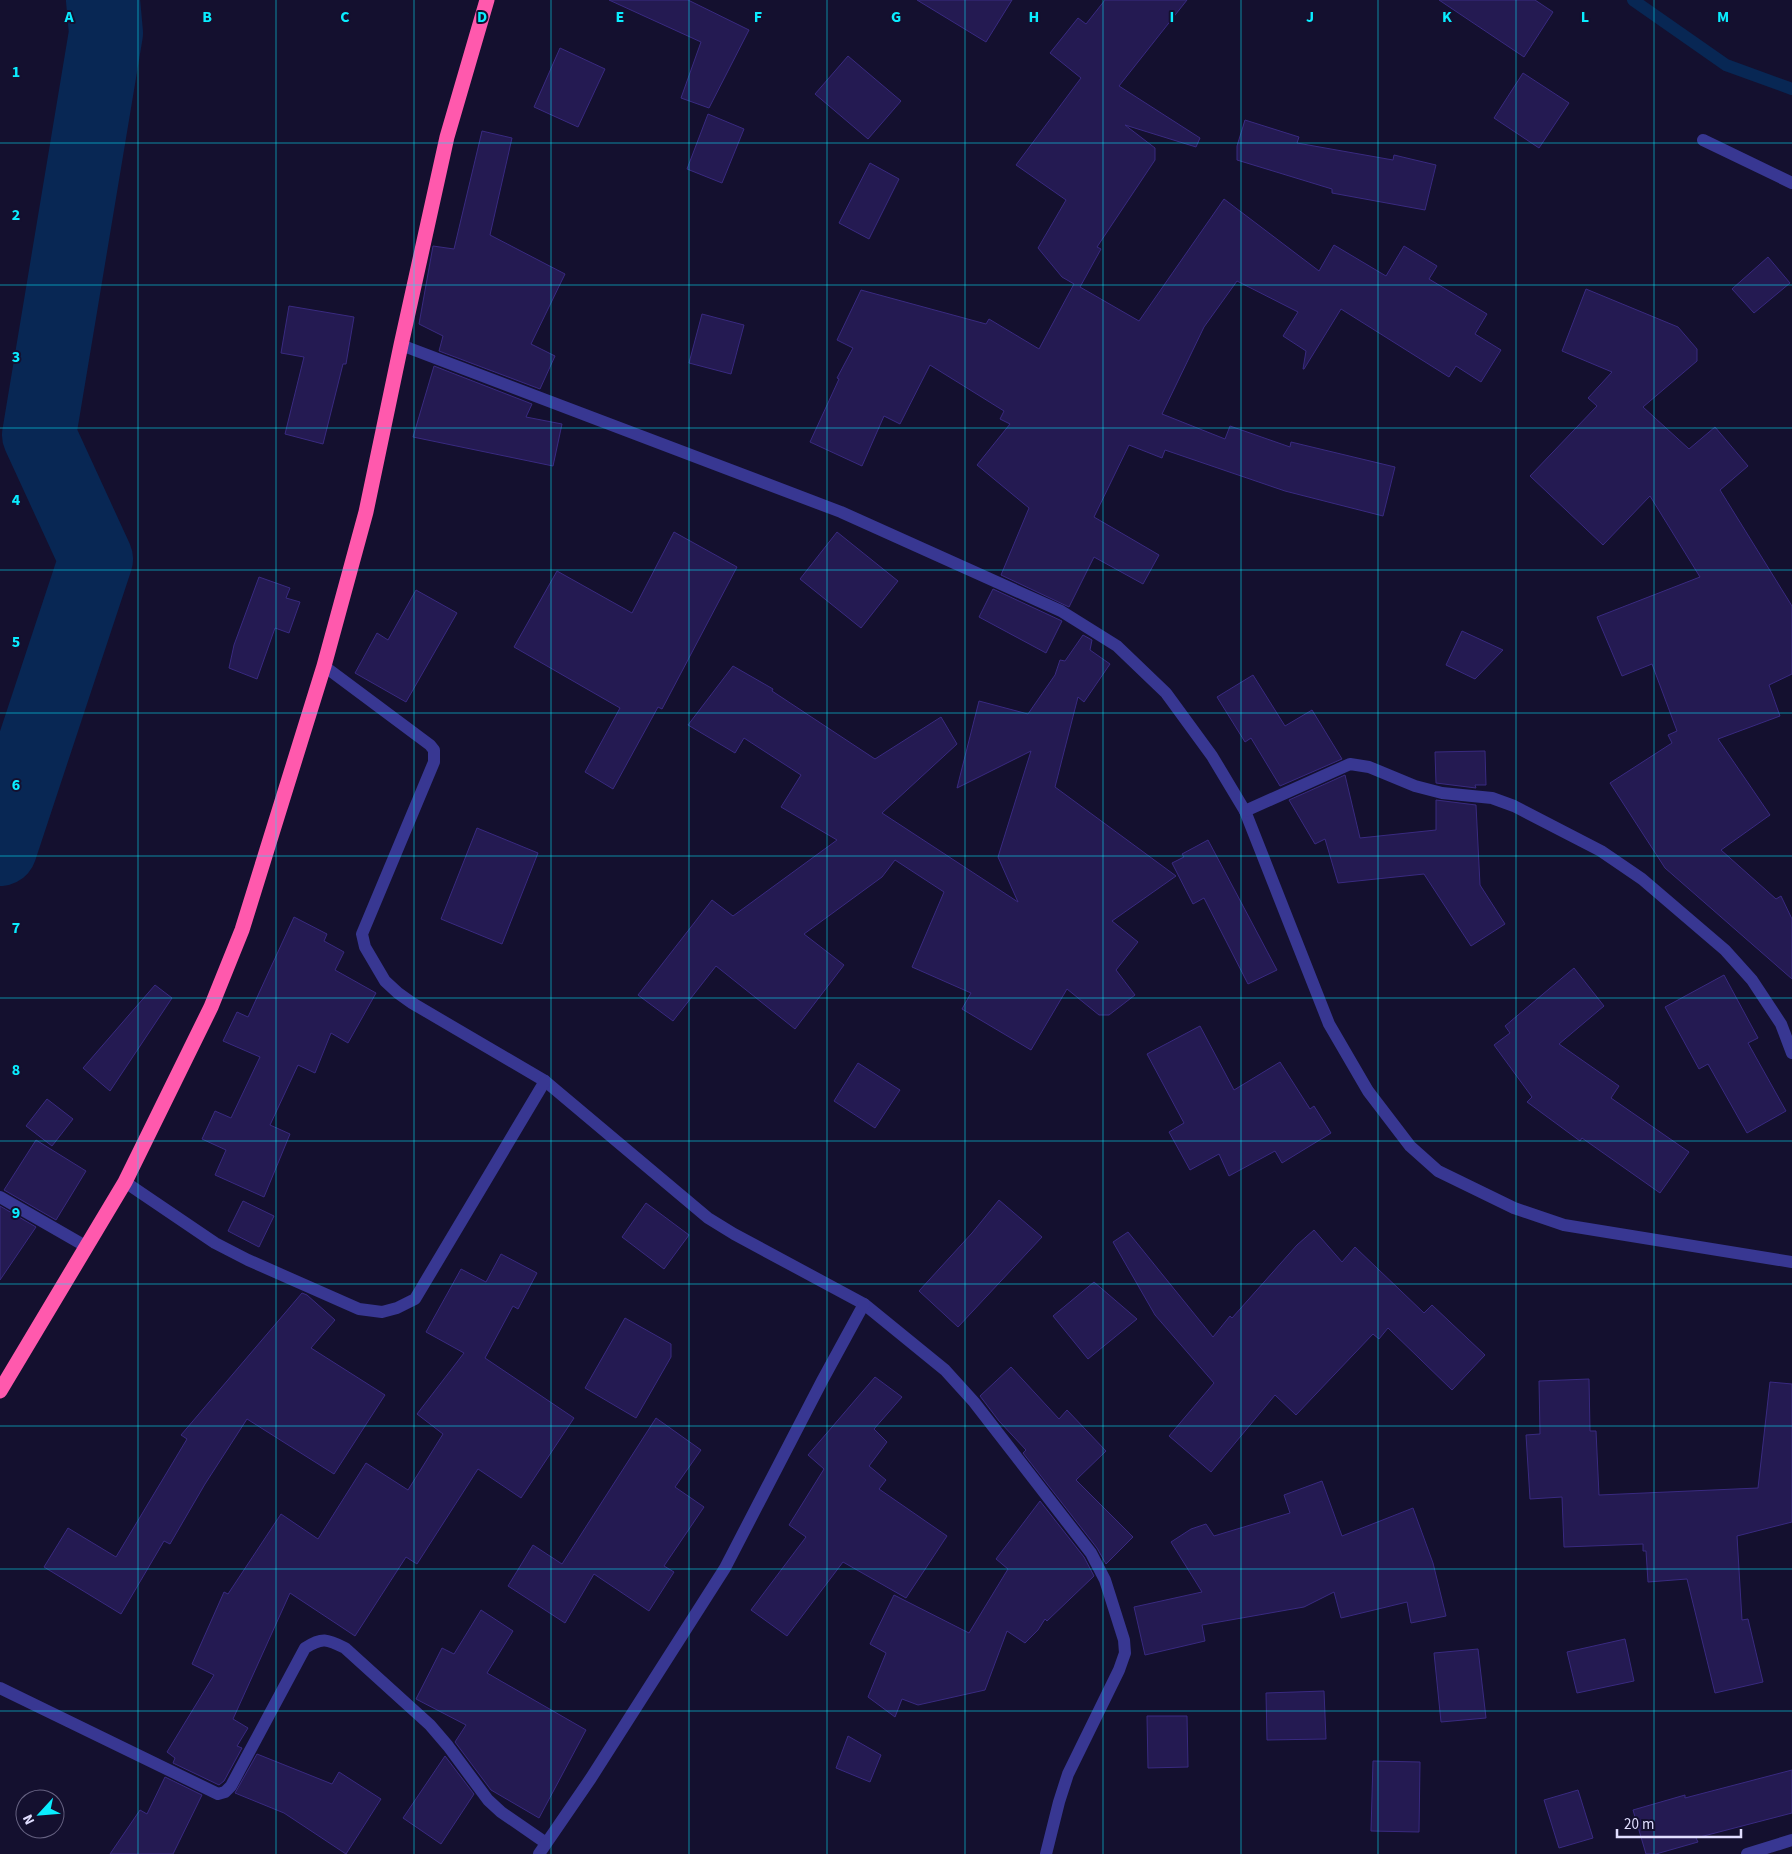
<svg xmlns="http://www.w3.org/2000/svg" width="1792" height="1854" viewBox="0 0 1792 1854" font-family="'Source Sans 3',sans-serif">
	<style>
		.lines { fill: none; stroke-linecap: round; stroke-linejoin: round }
		.stream { stroke: #082754; stroke-width: 12 }
		.river { stroke: #082754; stroke-width: 74 }
		.building { fill: #241a52; stroke: #392a80 }
		.minor { stroke: #383792; stroke-width: 12 }
		.highway { stroke: #ff59ad; stroke-width: 15 }
		.grid { fill: none; stroke: #0aedff; stroke-width: 1; stroke-opacity: 0.55 }
		.grid-label { font-size: 16px; text-anchor: middle; font-weight: bold; fill: #0aedff; stroke: #14102f; stroke-width: 4; stroke-linejoin: round; paint-order: stroke }
	</style>
	<rect width="100%" height="100%" fill="#14102f"/>
	<g class="lines">
		<polyline class="stream" points="1633,0 1726,65 1792,89"/>
		<polyline class="river" points="0,849 96,559 39,435 106,33 103,0"/>
	</g>
	<g class="building">
		<polygon points="609,0 688,0 749,30 709,108 681,98 701,42"/>
		<polygon points="917,0 1012,0 986,42"/>
		<polygon points="1105,0 1187,0 1119,86 1200,138 1196,147 1125,125 1155,148 1155,160 1097,247 1101,249 1080,287 1139,321 1224,199 1319,271 1334,245 1386,276 1404,246 1437,266 1429,279 1487,314 1475,334 1501,350 1481,382 1456,366 1449,377 1341,309 1304,369 1303,369 1306,351 1283,336 1298,312 1237,281 1204,327 1162,414 1225,439 1230,426 1290,447 1291,442 1395,467 1383,516 1285,491 1165,450 1162,458 1129,445 1094,517 1159,555 1143,584 1094,557 1069,607 1001,575 1029,508 977,465 1010,424 1000,419 1004,411 930,365 900,424 884,416 862,466 810,442 839,379 837,378 853,348 837,340 861,290 986,324 989,319 1039,349 1074,284 1062,277 1038,248 1066,200 1016,165 1081,78 1050,53 1078,18 1086,24"/>
		<polygon points="1439,0 1535,0 1553,12 1524,57"/>
		<polygon points="560,48 605,69 578,127 534,107"/>
		<polygon points="848,56 901,101 868,139 815,94"/>
		<polygon points="1523,73 1569,103 1539,148 1494,118"/>
		<polygon points="708,114 744,129 722,183 687,169"/>
		<polygon points="1245,120 1299,137 1297,143 1393,160 1394,155 1436,165 1425,210 1332,193 1332,189 1237,160 1237,146"/>
		<polygon points="482,131 512,138 490,235 565,274 531,344 555,356 540,389 439,351 443,336 419,324 433,246 454,249"/>
		<polygon points="870,163 899,179 869,239 839,223"/>
		<polygon points="1768,257 1790,283 1754,313 1732,289"/>
		<polygon points="1586,289 1678,327 1697,349 1697,361 1643,407 1689,449 1715,427 1748,466 1720,490 1792,606 1792,674 1769,685 1780,716 1718,739 1770,815 1721,850 1776,899 1781,896 1792,919 1792,979 1665,868 1610,783 1672,743 1668,735 1677,731 1652,664 1622,676 1597,617 1700,577 1650,496 1603,545 1530,476 1597,406 1588,398 1612,372 1562,351"/>
		<polygon points="289,306 354,317 346,364 343,364 323,444 285,434 304,357 281,353"/>
		<polygon points="702,314 744,325 731,374 689,363"/>
		<polygon points="434,366 532,404 526,417 562,424 553,466 413,437"/>
		<polygon points="674,532 737,567 662,709 658,707 613,789 585,772 620,708 514,647 557,571 632,613"/>
		<polygon points="837,532 898,581 861,628 800,579"/>
		<polygon points="259,577 290,588 286,598 300,602 289,633 275,628 257,679 229,668 234,645"/>
		<polygon points="993,589 1062,621 1046,653 979,617"/>
		<polygon points="416,590 457,613 406,702 355,673 377,633 388,640"/>
		<polygon points="1462,631 1503,650 1475,679 1446,665"/>
		<polygon points="1083,635 1092,640 1090,650 1110,664 1084,702 1078,697 1055,787 1176,876 1112,921 1138,942 1116,970 1135,995 1109,1015 1099,1015 1067,989 1031,1050 962,1009 971,993 912,967 944,892 895,860 882,877 804,934 844,965 795,1029 716,966 673,1021 638,995 712,900 733,916 837,840 781,807 801,775 744,738 735,753 688,725 733,666 773,689 772,691 875,759 941,717 957,744 882,813 1018,902 998,857 1031,751 957,788 979,701 1028,714 1055,675 1060,660 1065,661"/>
		<polygon points="1253,675 1285,726 1312,710 1342,759 1280,786 1251,738 1245,742 1217,697"/>
		<polygon points="1485,751 1486,785 1475,785 1476,788 1436,783 1435,752"/>
		<polygon points="1345,775 1360,838 1436,830 1436,800 1476,805 1480,885 1505,924 1471,946 1424,874 1338,883 1325,839 1315,844 1289,800"/>
		<polygon points="477,828 538,853 502,944 441,919"/>
		<polygon points="1208,840 1277,970 1248,984 1204,898 1193,904 1172,863 1184,857 1182,854"/>
		<polygon points="294,917 327,934 324,941 344,952 335,970 376,993 348,1043 331,1033 315,1073 298,1065 270,1125 290,1134 264,1197 215,1175 226,1150 202,1139 215,1111 231,1118 260,1057 223,1041 237,1012 248,1017"/>
		<polygon points="1574,968 1604,1006 1559,1044 1619,1086 1611,1098 1689,1152 1660,1193 1582,1138 1580,1141 1527,1102 1532,1097 1494,1045 1510,1033 1505,1026"/>
		<polygon points="1724,975 1758,1038 1748,1043 1786,1111 1747,1133 1708,1064 1699,1069 1665,1007"/>
		<polygon points="155,985 172,998 110,1091 83,1068"/>
		<polygon points="1200,1026 1234,1090 1280,1062 1310,1109 1314,1106 1331,1133 1282,1163 1275,1151 1229,1176 1219,1154 1190,1170 1169,1132 1184,1123 1147,1054"/>
		<polygon points="858,1063 900,1090 875,1128 834,1101"/>
		<polygon points="47,1099 73,1119 52,1146 26,1126"/>
		<polygon points="36,1140 86,1171 56,1220 4,1190"/>
		<polygon points="999,1200 1042,1237 958,1327 919,1291 972,1233"/>
		<polygon points="243,1201 274,1216 259,1247 228,1231"/>
		<polygon points="646,1203 689,1235 664,1269 622,1237"/>
		<polygon points="0,1206 36,1227 0,1280"/>
		<polygon points="1314,1230 1342,1262 1355,1247 1424,1313 1432,1305 1485,1355 1452,1390 1388,1328 1379,1339 1373,1334 1296,1415 1275,1395 1211,1472 1169,1436 1214,1383 1155,1315 1113,1242 1128,1232 1213,1337 1230,1316 1232,1318 1297,1245"/>
		<polygon points="501,1254 537,1273 518,1309 513,1306 485,1358 574,1418 521,1498 478,1469 417,1564 406,1557 355,1636 290,1593 233,1719 248,1728 237,1746 242,1748 224,1781 219,1785 173,1763 175,1758 167,1752 214,1675 192,1664 224,1592 228,1594 281,1514 318,1539 366,1463 408,1490 443,1434 417,1414 464,1353 426,1332 461,1269 486,1282"/>
		<polygon points="1094,1282 1137,1319 1088,1359 1053,1316"/>
		<polygon points="302,1293 307,1295 335,1320 311,1348 385,1395 334,1474 247,1419 205,1484 170,1544 164,1541 121,1614 44,1567 68,1528 116,1557 187,1439 181,1435"/>
		<polygon points="625,1318 671,1344 671,1357 636,1418 585,1388"/>
		<polygon points="1011,1367 1059,1419 1067,1410 1106,1451 1076,1480 1133,1537 1106,1564 1097,1548 1023,1453 1026,1450 999,1421 980,1396"/>
		<polygon points="875,1377 902,1397 874,1429 887,1442 869,1466 886,1480 879,1489 947,1536 906,1598 843,1562 787,1636 751,1610 806,1537 789,1525 824,1469 808,1455"/>
		<polygon points="1589,1379 1590,1431 1596,1431 1599,1495 1758,1488 1770,1382 1792,1384 1792,1522 1737,1536 1742,1620 1748,1619 1763,1682 1715,1693 1687,1579 1648,1582 1646,1551 1643,1551 1643,1544 1564,1547 1562,1497 1530,1499 1526,1435 1540,1434 1539,1381"/>
		<polygon points="656,1418 701,1450 675,1487 704,1507 664,1566 674,1572 649,1611 594,1574 565,1623 508,1586 533,1545 562,1564"/>
		<polygon points="1322,1481 1342,1536 1413,1508 1433,1563 1446,1616 1411,1623 1407,1602 1341,1618 1334,1592 1304,1607 1202,1625 1205,1641 1145,1655 1134,1607 1202,1592 1171,1542 1191,1529 1206,1524 1214,1536 1290,1513 1284,1495"/>
		<polygon points="1040,1501 1084,1557 1094,1576 1047,1621 1045,1619 1038,1630 1025,1643 1007,1631 985,1690 918,1705 902,1699 895,1717 868,1697 886,1653 870,1644 894,1595 969,1633 1008,1569 996,1559"/>
		<polygon points="481,1610 513,1631 487,1673 586,1730 539,1818 491,1790 455,1742 466,1725 416,1699 442,1648 454,1654"/>
		<polygon points="1625,1639 1634,1681 1577,1693 1567,1652"/>
		<polygon points="1478,1649 1486,1718 1441,1722 1434,1653"/>
		<polygon points="1324,1691 1326,1739 1267,1740 1266,1693"/>
		<polygon points="1147,1716 1187,1716 1188,1767 1148,1768"/>
		<polygon points="848,1736 881,1755 870,1782 836,1768"/>
		<polygon points="257,1754 332,1784 339,1772 381,1799 346,1854 284,1813 235,1793"/>
		<polygon points="445,1756 474,1794 441,1844 403,1818"/>
		<polygon points="1373,1761 1420,1762 1419,1832 1371,1831"/>
		<polygon points="1792,1770 1792,1813 1696,1838 1698,1842 1656,1854 1646,1854 1633,1810 1685,1795 1685,1798"/>
		<polygon points="165,1777 202,1795 173,1854 110,1854 140,1810 147,1814"/>
		<polygon points="1578,1790 1593,1838 1559,1848 1544,1800"/>
	</g>
	<g class="lines">
		<g class="minor">
			<polyline points="1703,140 1792,183"/>
			<polyline points="401,345 841,512 1061,611 1117,646 1166,693 1212,756 1245,811 1329,1024 1368,1091 1410,1146 1438,1171 1514,1208 1564,1225 1792,1262"/>
			<polyline points="324,666 430,745 434,750 434,762 362,934 365,947 385,981 398,993 412,1003 545,1081 708,1218 734,1234 864,1304 945,1370 974,1402 1091,1553 1105,1580 1124,1640 1125,1653 1119,1670 1068,1774 1059,1802 1046,1854"/>
			<polyline points="1245,811 1350,764 1369,767 1415,786 1442,793 1492,798 1514,806 1601,851 1642,879 1725,950 1752,980 1781,1024 1792,1053"/>
			<polyline points="125,1182 215,1243 248,1260 359,1309 382,1312 397,1308 415,1299 545,1081"/>
			<polyline points="0,1197 87,1247"/>
			<path d="M0,1688L218,1794L225,1792L231,1786L305,1648C322,1637 327,1639 345,1648L430,1725L448,1746L488,1800L501,1812L546,1843"/>
			<polyline points="539,1854 591,1778 725,1568 822,1381 864,1304"/>
			<polyline points="1747,1854 1792,1840"/>
		</g>
		<polyline class="highway" points="0,1391 125,1182 211,1007 242,930 324,666 366,512 401,345 447,137 487,0"/>
	</g>
	<path class="grid" d="M138,0V1854M276,0V1854M414,0V1854M551,0V1854M689,0V1854M827,0V1854M965,0V1854M1103,0V1854M1241,0V1854M1378,0V1854M1516,0V1854M1654,0V1854M0,143H1792M0,285H1792M0,428H1792M0,570H1792M0,713H1792M0,856H1792M0,998H1792M0,1141H1792M0,1284H1792M0,1426H1792M0,1569H1792M0,1711H1792"/>
	<g class="grid-label">
		<text x="69" y="22">A</text>
		<text x="207" y="22">B</text>
		<text x="345" y="22">C</text>
		<text x="482" y="22">D</text>
		<text x="620" y="22">E</text>
		<text x="758" y="22">F</text>
		<text x="896" y="22">G</text>
		<text x="1034" y="22">H</text>
		<text x="1172" y="22">I</text>
		<text x="1310" y="22">J</text>
		<text x="1447" y="22">K</text>
		<text x="1585" y="22">L</text>
		<text x="1723" y="22">M</text>
		<text x="16" y="77">1</text>
		<text x="16" y="220">2</text>
		<text x="16" y="362">3</text>
		<text x="16" y="505">4</text>
		<text x="16" y="647">5</text>
		<text x="16" y="790">6</text>
		<text x="16" y="933">7</text>
		<text x="16" y="1075">8</text>
		<text x="16" y="1218">9</text>
	</g>
	<g transform="translate(40 1814) rotate(244)"><circle r="24" fill="#14102f" stroke="#666282"/>
	<path d="M0-4L9 19L0 12L-9 19Z" fill="#0aedff"/>
	<text y="-8" font-size="14" font-weight="bold" text-anchor="middle" fill="#e1deff">N</text>
	</g>
	<path d="M1617 1829v8h124v-8" fill="none" stroke="#e1deff" stroke-width="2.5"/>
	<text x="1624" y="1829" font-size="15" fill="#e1deff" stroke="#14102f" stroke-width="4" paint-order="stroke">20 m</text>
</svg>
